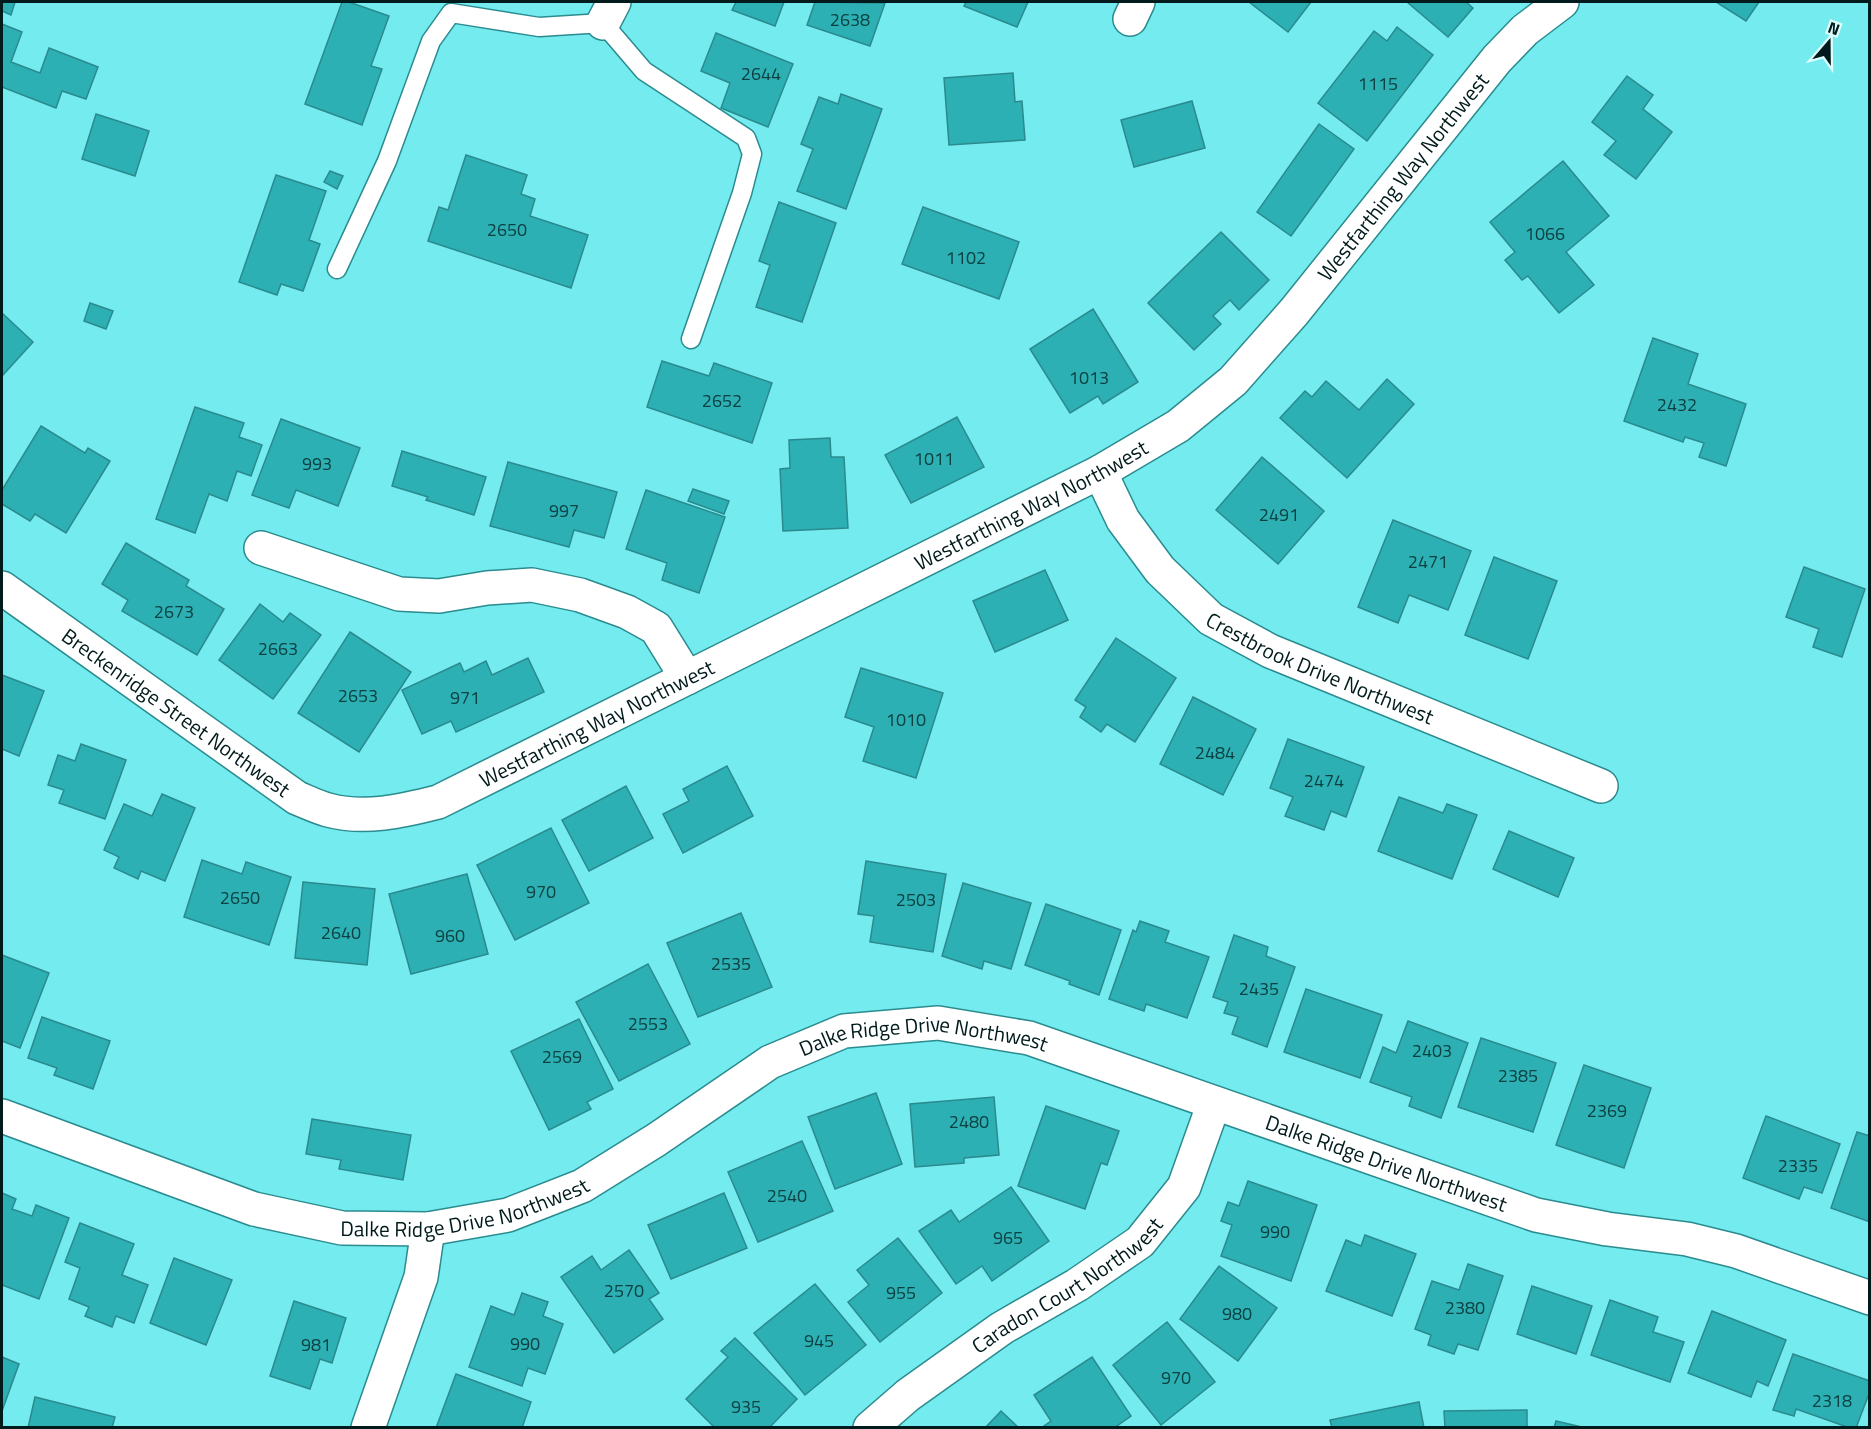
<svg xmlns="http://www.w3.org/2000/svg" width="1871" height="1429" viewBox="0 0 1871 1429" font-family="'Titillium Web',sans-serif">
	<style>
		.building { fill: #2cb0b4; stroke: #2a8a8e; stroke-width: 1.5 }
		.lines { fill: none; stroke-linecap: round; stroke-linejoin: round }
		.lane-casing { stroke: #2b8b8e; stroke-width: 21 }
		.street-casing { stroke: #2b8b8e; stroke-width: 36 }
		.lane { stroke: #fff; stroke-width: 18 }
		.street { stroke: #fff; stroke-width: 33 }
		.labels { text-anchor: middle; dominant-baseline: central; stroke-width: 4.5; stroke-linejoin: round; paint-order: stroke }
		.number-label { font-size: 18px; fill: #0c4041 }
		.street-label { font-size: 21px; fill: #011a1b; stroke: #defefe }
	</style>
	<rect width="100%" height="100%" fill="#74ebef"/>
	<g class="building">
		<polygon points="2,2 15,2 11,15 2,11"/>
		<polygon points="342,2 349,2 389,16 371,66 382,69 362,125 305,104"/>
		<polygon points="736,2 784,2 775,26 732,10"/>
		<polygon points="815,2 885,3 870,46 807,25"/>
		<polygon points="966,2 1028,2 1017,27 964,6"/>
		<polygon points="1249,2 1311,2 1288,32"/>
		<polygon points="1407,2 1466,2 1473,8 1448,37"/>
		<polygon points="1716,2 1759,2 1746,21"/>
		<polygon points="2,24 22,32 11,62 40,73 49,48 98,67 86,99 62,91 56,108 2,87"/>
		<polygon points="1397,27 1433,55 1367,141 1318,103 1374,31 1387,41"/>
		<polygon points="716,33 793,64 768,127 721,108 730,83 701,71"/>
		<polygon points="1013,73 1015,102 1022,101 1025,140 949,145 944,78"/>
		<polygon points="1627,76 1653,95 1643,109 1672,132 1636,179 1604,155 1616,141 1592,122"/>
		<polygon points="841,94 882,109 846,209 797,191 813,149 801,144 819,97 838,104"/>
		<polygon points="1192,101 1205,148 1134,167 1121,120"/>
		<polygon points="96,114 149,131 135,176 82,159"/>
		<polygon points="1319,124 1354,149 1291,236 1257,212"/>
		<polygon points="466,155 527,175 521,194 535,199 530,216 588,235 571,288 428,241 439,207 448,210"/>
		<polygon points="1563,161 1609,216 1566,252 1594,285 1559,313 1528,276 1522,280 1505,260 1515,252 1490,222"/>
		<polygon points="330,171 343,176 337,189 324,182"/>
		<polygon points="276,175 326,191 309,240 320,244 303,291 281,284 277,295 239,282"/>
		<polygon points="779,202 836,223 802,322 756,307 770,265 759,261"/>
		<polygon points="923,207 1019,242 999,299 902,264"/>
		<polygon points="1221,232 1269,280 1239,310 1230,300 1213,316 1221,324 1194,350 1148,303"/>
		<polygon points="90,303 113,311 106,329 84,321"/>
		<polygon points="1093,309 1138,382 1103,404 1098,396 1070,413 1030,349"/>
		<polygon points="2,313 33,342 2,376"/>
		<polygon points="1653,338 1698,354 1688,384 1746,404 1726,466 1699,457 1704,443 1685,437 1683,442 1624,421"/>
		<polygon points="662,361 709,376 714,363 772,383 752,443 647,407"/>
		<polygon points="1387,379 1414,404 1347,478 1280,418 1305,391 1312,397 1326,381 1359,410"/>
		<polygon points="195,407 244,423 239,437 262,445 251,476 237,471 227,501 209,494 195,533 156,519"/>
		<polygon points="957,417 984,467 911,503 885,455"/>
		<polygon points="281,419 360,448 338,506 296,490 289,508 252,495"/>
		<polygon points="41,426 85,453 88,448 110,461 66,533 35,514 30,521 2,504 2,490"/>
		<polygon points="830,438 831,457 844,457 848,528 783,531 780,469 790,468 789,440"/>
		<polygon points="402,451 486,477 474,515 426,500 428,497 392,486"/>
		<polygon points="1262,457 1324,511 1278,564 1216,510"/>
		<polygon points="508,462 617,492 604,538 574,530 569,547 490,526"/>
		<polygon points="693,489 729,501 724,514 688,501"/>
		<polygon points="646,490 725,517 699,593 662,580 667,563 626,549"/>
		<polygon points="1393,520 1471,551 1448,610 1409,595 1398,623 1358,607"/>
		<polygon points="126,543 189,580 186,586 224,609 197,655 122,611 128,600 102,584"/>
		<polygon points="1494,557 1557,581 1528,659 1465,635"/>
		<polygon points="1804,567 1865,589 1842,657 1813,647 1819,629 1786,617"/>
		<polygon points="1045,570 1068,620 995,652 973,601"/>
		<polygon points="260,604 283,622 290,613 321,635 273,699 219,660"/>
		<polygon points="350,632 411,672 359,752 298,713"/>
		<polygon points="1116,638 1176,678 1135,742 1107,724 1101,732 1080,717 1086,707 1075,700"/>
		<polygon points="528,658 544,692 456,732 451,721 422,734 402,690 460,663 464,672 486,661 492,675"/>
		<polygon points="861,668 943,693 916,778 863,761 874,727 845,717"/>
		<polygon points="2,675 44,691 19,756 2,749"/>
		<polygon points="1193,697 1256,729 1223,795 1160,764"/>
		<polygon points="1288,739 1364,767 1346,817 1331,811 1324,830 1285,816 1293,797 1270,788"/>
		<polygon points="81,744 126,760 105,819 59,803 64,790 48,785 58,755 75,761"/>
		<polygon points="727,766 753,816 683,853 663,814 689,801 683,789"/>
		<polygon points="626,786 653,838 589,871 562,820"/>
		<polygon points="162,794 195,808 165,881 141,871 138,879 114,868 119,857 104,850 124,804 152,816"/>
		<polygon points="1399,797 1443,813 1447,804 1477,815 1452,879 1378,851"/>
		<polygon points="551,828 589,903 515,940 477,865"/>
		<polygon points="1509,831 1574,858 1558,897 1493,869"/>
		<polygon points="202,860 242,874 246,862 291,877 269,945 184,917"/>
		<polygon points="866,861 946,874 933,952 870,942 874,916 858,914"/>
		<polygon points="467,874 488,954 411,974 389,894"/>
		<polygon points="303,882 375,889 367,965 295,958"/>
		<polygon points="963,883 1031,903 1011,969 984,961 982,969 942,956"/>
		<polygon points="1046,904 1121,930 1099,995 1069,984 1070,981 1025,965"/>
		<polygon points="741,913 772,987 698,1017 667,943"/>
		<polygon points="1140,921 1169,931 1165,942 1209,957 1187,1018 1146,1004 1144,1011 1109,999 1133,930 1136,932"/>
		<polygon points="1234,935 1268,947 1266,956 1295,967 1267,1047 1232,1034 1238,1017 1224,1013 1228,1002 1213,997"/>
		<polygon points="2,955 49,973 20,1048 2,1041"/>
		<polygon points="648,964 690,1044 619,1081 576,1002"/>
		<polygon points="1306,989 1382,1015 1360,1078 1284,1052"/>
		<polygon points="42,1017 110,1041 93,1089 54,1075 57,1068 28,1058"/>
		<polygon points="579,1019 613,1089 587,1102 591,1109 549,1130 511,1051"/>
		<polygon points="1408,1021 1468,1043 1441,1118 1409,1106 1412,1097 1370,1082 1383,1047 1396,1053"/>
		<polygon points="1481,1038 1556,1063 1533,1132 1458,1107"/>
		<polygon points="1584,1065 1651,1088 1624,1168 1556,1145"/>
		<polygon points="876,1093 902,1164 835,1189 808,1117"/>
		<polygon points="994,1097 999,1155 964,1158 964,1163 915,1167 910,1104"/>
		<polygon points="1046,1106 1119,1131 1107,1165 1101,1163 1085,1209 1018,1186"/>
		<polygon points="1766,1116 1840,1144 1822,1193 1804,1187 1799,1199 1743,1178"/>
		<polygon points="312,1119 411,1135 403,1180 339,1169 341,1160 306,1154"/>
		<polygon points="1857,1132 1870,1136 1870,1222 1831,1208"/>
		<polygon points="802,1141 833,1211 758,1242 728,1172"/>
		<polygon points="1248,1181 1317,1205 1291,1281 1221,1256 1232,1225 1221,1221 1228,1202 1239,1206"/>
		<polygon points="1011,1187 1049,1241 992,1281 982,1266 956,1284 919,1231 951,1210 959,1222"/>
		<polygon points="2,1193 16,1199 12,1209 32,1216 36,1205 69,1218 39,1299 2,1285"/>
		<polygon points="724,1193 747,1248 671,1279 648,1225"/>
		<polygon points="80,1223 134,1244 122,1275 148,1285 134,1323 116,1316 112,1327 85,1316 89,1307 69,1299 80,1268 65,1262"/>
		<polygon points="1365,1235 1416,1254 1392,1316 1326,1291 1346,1240 1361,1246"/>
		<polygon points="898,1238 942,1293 880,1342 848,1302 869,1285 857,1270"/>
		<polygon points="629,1250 659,1293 649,1299 663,1319 614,1353 561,1277 592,1256 601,1270"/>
		<polygon points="174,1258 232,1280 206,1345 150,1323"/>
		<polygon points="1468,1264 1503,1276 1478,1350 1458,1344 1454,1354 1428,1345 1431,1335 1415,1329 1432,1281 1459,1290"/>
		<polygon points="1219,1266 1277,1308 1238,1361 1180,1319"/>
		<polygon points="815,1284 866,1345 805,1395 754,1333"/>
		<polygon points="1532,1286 1592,1306 1576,1354 1517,1334"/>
		<polygon points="522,1293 548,1302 543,1316 563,1324 545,1374 528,1368 522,1386 469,1367 491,1306 514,1315"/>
		<polygon points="1610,1300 1658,1317 1653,1332 1684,1342 1670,1382 1591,1355"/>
		<polygon points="294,1301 346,1318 332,1363 320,1359 310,1389 270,1376"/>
		<polygon points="1712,1311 1786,1340 1768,1386 1757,1381 1751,1397 1688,1373"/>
		<polygon points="1167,1322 1215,1382 1161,1425 1113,1365"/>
		<polygon points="735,1338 797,1399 769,1428 715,1428 686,1399 728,1357 721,1351"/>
		<polygon points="1793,1354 1870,1381 1870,1391 1856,1428 1850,1428 1796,1409 1794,1416 1773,1410"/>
		<polygon points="2,1357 19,1364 2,1411"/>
		<polygon points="1092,1357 1131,1416 1114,1428 1045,1428 1044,1426 1051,1421 1034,1395"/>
		<polygon points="456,1374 531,1402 522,1428 436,1428"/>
		<polygon points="35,1397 115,1417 112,1428 28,1428"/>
		<polygon points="1419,1402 1424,1428 1332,1428 1330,1420"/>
		<polygon points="1527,1410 1527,1428 1445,1428 1444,1411"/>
		<polygon points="1001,1411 1019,1428 985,1428"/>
		<polygon points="1556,1421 1586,1428 1554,1428"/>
	</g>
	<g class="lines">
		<defs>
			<polyline id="lane" points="337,269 387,161 431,41 451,13 539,27 603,23 644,71 746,138 752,154 742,193 691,339"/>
			<g id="street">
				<polyline points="1130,19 1138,2"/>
				<polyline points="603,23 614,2"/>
				<path id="s1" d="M1100,472L1123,520L1160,570L1211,619L1270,651L1601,786"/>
				<polyline points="261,548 399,594 439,596 487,588 532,585 580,595 627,612 656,628 687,678"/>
				<path id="s2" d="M2,588L297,798C307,802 317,807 328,810C365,820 402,811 438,802L1100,472L1178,426L1233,381L1294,312L1497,59L1525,30L1562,2"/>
				<path id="s3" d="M2,1116L254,1209L342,1228L428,1229L508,1215L582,1186L656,1140L770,1062L844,1031L938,1023L1029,1038L1536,1215L1607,1229L1687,1239L1736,1251L1870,1298"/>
				<polyline points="368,1428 421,1277 428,1229"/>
				<path id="s4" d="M870,1428L908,1395L1002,1328L1077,1285L1140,1242L1184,1187L1214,1103"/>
			</g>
		</defs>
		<use href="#lane" class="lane-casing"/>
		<use href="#street" class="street-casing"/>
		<use href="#lane" class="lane"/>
		<use href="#street" class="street"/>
	</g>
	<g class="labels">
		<g class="number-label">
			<text x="850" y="19">2638</text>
			<text x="761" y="73">2644</text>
			<text x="1378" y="83">1115</text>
			<text x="507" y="229">2650</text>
			<text x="1545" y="233">1066</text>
			<text x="966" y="257">1102</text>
			<text x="1089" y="377">1013</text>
			<text x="722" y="400">2652</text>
			<text x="1677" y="404">2432</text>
			<text x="934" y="458">1011</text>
			<text x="317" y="463">993</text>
			<text x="564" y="510">997</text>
			<text x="1279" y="514">2491</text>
			<text x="1428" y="561">2471</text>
			<text x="174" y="611">2673</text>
			<text x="278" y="648">2663</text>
			<text x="358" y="695">2653</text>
			<text x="465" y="697">971</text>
			<text x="906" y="719">1010</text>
			<text x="1215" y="752">2484</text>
			<text x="1324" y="780">2474</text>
			<text x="541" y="891">970</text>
			<text x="240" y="897">2650</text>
			<text x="916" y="899">2503</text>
			<text x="341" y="932">2640</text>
			<text x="450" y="935">960</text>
			<text x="731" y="963">2535</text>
			<text x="1259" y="988">2435</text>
			<text x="648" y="1023">2553</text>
			<text x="1432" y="1050">2403</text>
			<text x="562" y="1056">2569</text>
			<text x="1518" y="1075">2385</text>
			<text x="1607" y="1110">2369</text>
			<text x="969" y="1121">2480</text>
			<text x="1798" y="1165">2335</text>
			<text x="787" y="1195">2540</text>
			<text x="1275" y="1231">990</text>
			<text x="1008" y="1237">965</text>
			<text x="624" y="1290">2570</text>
			<text x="901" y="1292">955</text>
			<text x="1465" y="1307">2380</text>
			<text x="1237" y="1313">980</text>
			<text x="819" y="1340">945</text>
			<text x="525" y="1343">990</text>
			<text x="316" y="1344">981</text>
			<text x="1176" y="1377">970</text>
			<text x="1832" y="1400">2318</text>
			<text x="746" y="1406">935</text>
		</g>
		<g class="street-label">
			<text stroke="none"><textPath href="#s2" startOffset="1674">Westfarthing Way Northwest</textPath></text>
			<text stroke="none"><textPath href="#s2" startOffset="1170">Westfarthing Way Northwest</textPath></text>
			<text stroke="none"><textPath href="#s1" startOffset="306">Crestbrook Drive Northwest</textPath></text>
			<text stroke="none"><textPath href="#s2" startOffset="214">Breckenridge Street Northwest</textPath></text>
			<text stroke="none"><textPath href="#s2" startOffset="684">Westfarthing Way Northwest</textPath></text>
			<text stroke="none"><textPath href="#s3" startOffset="990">Dalke Ridge Drive Northwest</textPath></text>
			<text stroke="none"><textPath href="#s3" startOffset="1476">Dalke Ridge Drive Northwest</textPath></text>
			<text stroke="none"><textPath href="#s3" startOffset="484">Dalke Ridge Drive Northwest</textPath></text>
			<text stroke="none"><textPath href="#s4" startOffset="244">Caradon Court Northwest</textPath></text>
		</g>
	</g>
	<rect width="1871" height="1429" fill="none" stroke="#011a1b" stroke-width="6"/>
	<g transform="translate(1829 42) rotate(20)" stroke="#defefe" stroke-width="4.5" paint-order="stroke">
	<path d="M0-4.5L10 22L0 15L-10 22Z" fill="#011a1b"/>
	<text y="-9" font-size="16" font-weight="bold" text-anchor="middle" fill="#011a1b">N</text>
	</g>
</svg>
